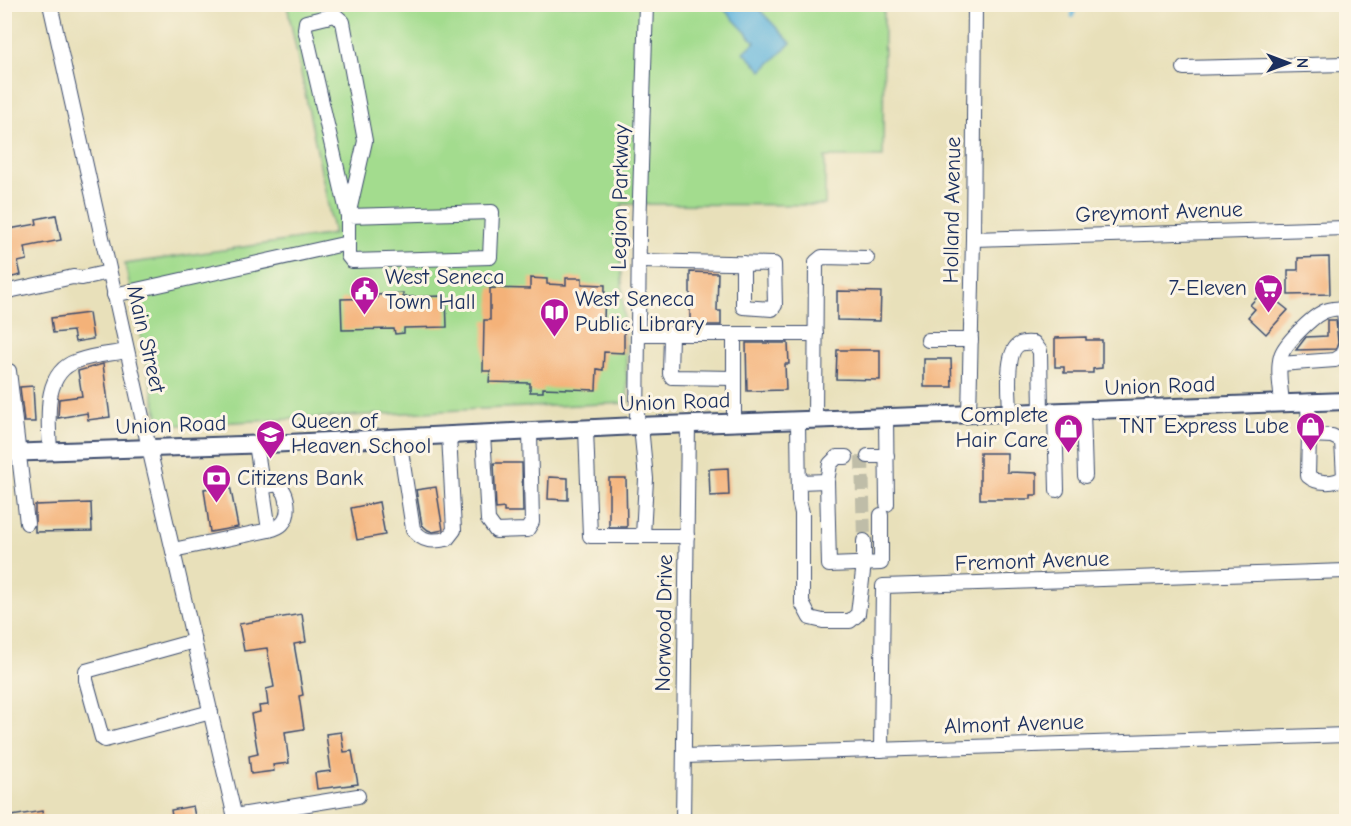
<svg xmlns="http://www.w3.org/2000/svg" width="1351" height="826" viewBox="0 0 1351 826" font-family="'Comic Neue',sans-serif">
	<style>
		.green { fill: #a3dc8e; stroke: #5f8676; stroke-width: 1.5 }
		.water { fill: #5fb4db; stroke: #3d729c; stroke-width: 1.5 }
		.lines { fill: none; stroke-linecap: round; stroke-linejoin: round }
		.stream { stroke: #5fb4db; stroke-width: 4 }
		.building { fill: #f4b279 }
		.minor-tunnel { stroke: #bfbda8; stroke-width: 14; stroke-dasharray: 14 7; stroke-linecap: butt }
		.minor-casing { stroke: #3a4a6c; stroke-width: 16 }
		.major-casing { stroke: #3a4a6c; stroke-width: 20 }
		.minor { stroke: #fff; stroke-width: 14 }
		.major { stroke: #fff; stroke-width: 16 }
		.labels { text-anchor: middle; dominant-baseline: central; stroke-width: 6; stroke-linejoin: round; paint-order: stroke }
		.street-label { font-size: 22px; fill: #1b2f5e; stroke: #fcf5e5 }
		.poi-label { font-size: 22px; fill: #1b2f5e; stroke: #fcf5e5; text-anchor: start }
	</style>
	<rect width="100%" height="100%" fill="#fcf5e5"/>
	<filter id="ink" filterUnits="userSpaceOnUse"><feTurbulence type="fractalNoise" baseFrequency=".0167" numOctaves="2"/><feDisplacementMap in="SourceGraphic" scale="12" xChannelSelector="R" yChannelSelector="G"/><feConvolveMatrix kernelMatrix="1 2 1 2 8 2 1 2 1" color-interpolation-filters="sRGB"/></filter>
	<filter id="wash" filterUnits="userSpaceOnUse"><feTurbulence type="fractalNoise" baseFrequency=".008" numOctaves="4" result="noise"/><feDisplacementMap in="SourceGraphic" scale="24" xChannelSelector="R" yChannelSelector="G"/><feGaussianBlur stdDeviation="1.35" result="paint"/><feColorMatrix in="noise" values="0 0 0 0 0 0 0 0 0 0 0 0 0 0 0 0 0 1.4 0 .05"/><feComposite in="paint" operator="in"/></filter>
	<g filter="url(#wash)">
		<rect width="100%" height="100%" fill="#e8e0ba"/>
		<polygon class="green" points="287,5 884,5 883,157 825,157 825,205 622,204 621,258 628,403 480,409 160,426 125,264 334,234"/>
		<polygon class="water" points="720,5 759,5 757,7 791,43 762,71 744,52 755,42"/>
		<g class="lines">
			<polyline class="stream" points="1072,16 1077,4"/>
		</g>
		<g id="blocks">
			<g class="building">
				<polygon points="56,215 61,240 25,247 27,260 18,262 21,275 4,279 4,230 37,224 36,219"/>
				<polygon points="1329,257 1330,294 1288,295 1288,270 1298,270 1298,258"/>
				<polygon points="690,272 718,273 717,311 721,311 721,325 690,325"/>
				<polygon points="530,278 547,279 547,284 566,285 566,278 582,278 582,284 605,285 604,322 624,322 624,353 604,352 603,370 597,369 596,390 543,388 543,392 530,392 530,383 489,382 490,371 483,371 484,320 490,320 490,288 530,289"/>
				<polygon points="837,291 881,292 880,321 837,320"/>
				<polygon points="403,293 403,297 446,296 447,327 404,328 404,333 395,334 394,329 342,330 341,299 377,298 377,295"/>
				<polygon points="1259,295 1264,300 1269,295 1288,310 1266,334 1248,317 1255,309 1250,305"/>
				<polygon points="89,313 93,339 75,342 73,331 53,333 51,318"/>
				<polygon points="1327,320 1336,320 1338,343 1336,349 1296,350 1306,337 1327,336"/>
				<polygon points="1086,337 1086,340 1102,340 1102,368 1093,369 1093,373 1064,373 1064,367 1055,367 1055,338"/>
				<polygon points="746,343 788,343 789,364 785,364 786,390 747,391"/>
				<polygon points="837,350 880,350 880,380 836,379"/>
				<polygon points="924,359 951,359 952,387 924,387"/>
				<polygon points="103,364 110,417 88,420 87,413 58,418 59,399 82,396 78,371"/>
				<polygon points="33,386 35,422 24,422 20,387"/>
				<polygon points="980,453 1007,453 1007,472 1037,473 1037,495 1031,495 1031,499 980,499"/>
				<polygon points="494,463 522,463 523,512 504,512 504,508 496,509"/>
				<polygon points="728,468 729,495 710,496 709,469"/>
				<polygon points="549,477 568,478 568,500 548,499"/>
				<polygon points="609,478 626,478 627,527 609,527"/>
				<polygon points="230,485 238,527 210,532 204,489"/>
				<polygon points="436,487 443,530 433,532 428,530 422,525 416,490"/>
				<polygon points="379,502 385,535 357,540 351,508"/>
				<polygon points="91,503 92,531 35,532 35,505"/>
				<polygon points="302,614 306,642 294,644 303,695 299,696 304,729 285,732 289,763 273,765 274,771 251,774 249,756 258,754 251,714 260,712 259,706 268,705 266,689 274,687 267,648 244,651 239,624"/>
				<polygon points="341,732 344,752 352,751 358,784 317,789 315,773 331,771 326,734"/>
				<polygon points="193,806 196,822 173,822 171,810"/>
				<polygon points="42,811 44,822 12,822 11,816"/>
			</g>
		</g>
	</g>
	<g filter="url(#ink)">
		<use href="#blocks" fill-opacity="0" stroke="#3a4a6c" stroke-width="1.5"/>
		<g class="lines">
			<polyline class="minor-tunnel" points="862,456 864,541"/>
			<defs>
				<g id="minor">
					<polyline points="50,4 149,448 236,822"/>
					<polygon points="335,15 343,22 365,141 348,216 305,29 306,22"/>
					<polyline points="1184,68 1346,64"/>
					<polygon points="492,212 490,257 352,261 348,256 348,216"/>
					<polyline points="973,239 1346,228"/>
					<polyline points="640,261 772,264 774,264 775,305 772,309 743,307 743,263"/>
					<polyline points="4,292 73,277 82,278 109,272"/>
					<polyline points="114,295 348,243"/>
					<polyline points="1344,308 1346,340"/>
					<polyline points="639,334 816,334"/>
					<polyline points="671,334 670,374 672,377 734,378"/>
					<polyline points="734,334 734,423"/>
					<polyline points="928,340 971,340"/>
					<polyline points="1280,364 1335,360 1343,355 1346,346"/>
					<polyline points="4,370 9,371 27,523"/>
					<path d="M1308,403L1309,435L1332,436L1342,441L1344,477C1335,484 1317,484 1308,476L1309,435"/>
					<path d="M1282,404C1281,389 1277,370 1281,356C1284,344 1312,317 1323,312C1330,308 1339,309 1346,308"/>
					<polyline points="1083,411 1085,476"/>
					<polyline points="1055,412 1057,490"/>
					<path d="M1010,414C1010,398 1004,351 1020,344C1024,342 1030,343 1034,343L1040,351L1041,413"/>
					<polyline points="969,415 973,239 975,4"/>
					<polyline points="886,418 887,504"/>
					<polyline points="815,420 816,262 822,257 867,258"/>
					<polyline points="798,421 799,501 802,513 802,603 810,618 823,621 850,621 858,614 864,563 864,541"/>
					<polyline points="637,426 639,231 646,4"/>
					<polyline points="586,429 590,536 643,536 646,479 641,426"/>
					<polyline points="483,434 488,520 496,531 527,530 532,522 530,432"/>
					<path d="M399,438L413,529C422,542 433,542 447,539L454,530L449,435"/>
					<path d="M50,452C49,422 41,373 77,361C92,355 111,354 127,351"/>
					<polyline points="868,456 887,456"/>
					<polyline points="846,457 837,457 830,464 827,481 829,565 881,563 881,515"/>
					<polyline points="799,482 827,481"/>
					<path d="M263,487C267,486 273,484 277,485C289,491 291,515 282,524C279,527 273,529 269,530"/>
					<polyline points="643,536 687,536"/>
					<polyline points="173,550 269,530 256,444"/>
					<polyline points="194,641 86,671 86,680 102,738 105,740 211,712"/>
					<polyline points="881,750 883,586 1346,571"/>
					<polyline points="684,756 1346,735"/>
					<polyline points="234,816 358,796"/>
					<polyline points="439,822 441,822"/>
					<polyline points="683,822 688,424"/>
				</g>
				<polyline id="major" points="4,453 267,444 637,426 1346,401"/>
			</defs>
			<use href="#minor" class="minor-casing"/>
			<use href="#major" class="major-casing"/>
			<use href="#minor" class="minor"/>
			<use href="#major" class="major"/>
		</g>
	</g>
	<defs>
		<symbol id="supermarket-pin" viewBox="-11 -11 22 30"><path d="M0 17L-7.5 6A9.5 9.5 0 1 1 7.5 6Z" fill="#b5179e" stroke="#fcf5e5"/><path d="M-6-5.5h2.5l.6 2H6L4.5 2H-2.5L-4.4-4H-6ZM-1.5 3.2a1.3 1.3 0 1 0 .1 0ZM3 3.2a1.3 1.3 0 1 0 .1 0Z" fill="#fff"/></symbol>
		<symbol id="civic-pin" viewBox="-11 -11 22 30"><path d="M0 17L-7.5 6A9.5 9.5 0 1 1 7.5 6Z" fill="#b5179e" stroke="#fcf5e5"/><path d="M-.6-6.5H3V-4.5H.6V-3L4-1V1h2V6H-6V1h2V-1L-.6-3ZM-1.2 2.5V6h2.4V2.5Z" fill="#fff"/></symbol>
		<symbol id="library-pin" viewBox="-11 -11 22 30"><path d="M0 17L-7.5 6A9.5 9.5 0 1 1 7.5 6Z" fill="#b5179e" stroke="#fcf5e5"/><path d="M-6-4Q-3-5.5-.7-3.5V5Q-3 3-6 4ZM6-4Q3-5.5 .7-3.5V5Q3 3 6 4Z" fill="#fff"/></symbol>
		<symbol id="shop-pin" viewBox="-11 -11 22 30"><path d="M0 17L-7.5 6A9.5 9.5 0 1 1 7.5 6Z" fill="#b5179e" stroke="#fcf5e5"/><path d="M-5-2.5h2.3a2.7 3.5 0 0 1 5.4 0H5L5.5 6h-11ZM-1.5-2.5h3a1.5 2.3 0 0 0-3 0Z" fill="#fff"/></symbol>
		<symbol id="school-pin" viewBox="-11 -11 22 30"><path d="M0 17L-7.5 6A9.5 9.5 0 1 1 7.5 6Z" fill="#b5179e" stroke="#fcf5e5"/><path d="M0-5L7-2L0 1L-7-2ZM-4 1L0 2.5L4 1V4Q0 6-4 4Z" fill="#fff"/></symbol>
		<symbol id="bank-pin" viewBox="-11 -11 22 30"><path d="M0 17L-7.5 6A9.5 9.5 0 1 1 7.5 6Z" fill="#b5179e" stroke="#fcf5e5"/><path d="M-6-4H6V4H-6ZM0-2.3a2.3 2.3 0 1 0 0 4.6a2.3 2.3 0 1 0 0-4.6Z" fill="#fff"/></symbol>
	</defs>
	<g fill-rule="evenodd">
		<use href="#supermarket-pin" x="1252" y="272" width="33" height="45"/>
		<use href="#civic-pin" x="348" y="274" width="33" height="45"/>
		<use href="#library-pin" x="538" y="296" width="33" height="45"/>
		<use href="#shop-pin" x="1294" y="410" width="33" height="45"/>
		<use href="#shop-pin" x="1052" y="412" width="33" height="45"/>
		<use href="#school-pin" x="254" y="418" width="33" height="45"/>
		<use href="#bank-pin" x="200" y="462" width="33" height="45"/>
	</g>
	<g class="labels">
		<g class="street-label">
			<text transform="translate(620 197) rotate(-89)">Legion Parkway</text>
			<text transform="translate(952 210) rotate(-89)">Holland Avenue</text>
			<text transform="translate(1159 212) rotate(-2)">Greymont Avenue</text>
			<text transform="translate(146 339) rotate(77)">Main Street</text>
			<text transform="translate(1160 386) rotate(-2)">Union Road</text>
			<text transform="translate(675 402) rotate(-2)">Union Road</text>
			<text transform="translate(171 425) rotate(-2)">Union Road</text>
			<text transform="translate(1032 561) rotate(-2)">Fremont Avenue</text>
			<text transform="translate(664 623) rotate(-89)">Norwood Drive</text>
			<text transform="translate(1014 724) rotate(-2)">Almont Avenue</text>
		</g>
		<g class="poi-label">
			<text x="385" y="277">West Seneca<tspan x="385" dy="25">Town Hall</tspan></text>
			<text x="1247" y="288" text-anchor="end">7-Eleven</text>
			<text x="575" y="299">West Seneca<tspan x="575" dy="25">Public Library</tspan></text>
			<text x="1048" y="415" text-anchor="end">Complete<tspan x="1048" dy="25">Hair Care</tspan></text>
			<text x="291" y="421">Queen of<tspan x="291" dy="25">Heaven School</tspan></text>
			<text x="1289" y="426" text-anchor="end">TNT Express Lube</text>
			<text x="237" y="478">Citizens Bank</text>
		</g>
	</g>
	<rect width="1351" height="826" fill="none" stroke="#fcf5e5" stroke-width="24"/>
	<g transform="translate(1288 63) rotate(90)" stroke="#fcf5e5" stroke-width="4.5" paint-order="stroke">
	<path d="M0-4.5L10 22L0 15L-10 22Z" fill="#1b2f5e"/>
	<text y="-9" font-size="16" font-weight="bold" text-anchor="middle" fill="#1b2f5e">N</text>
	</g>
</svg>
